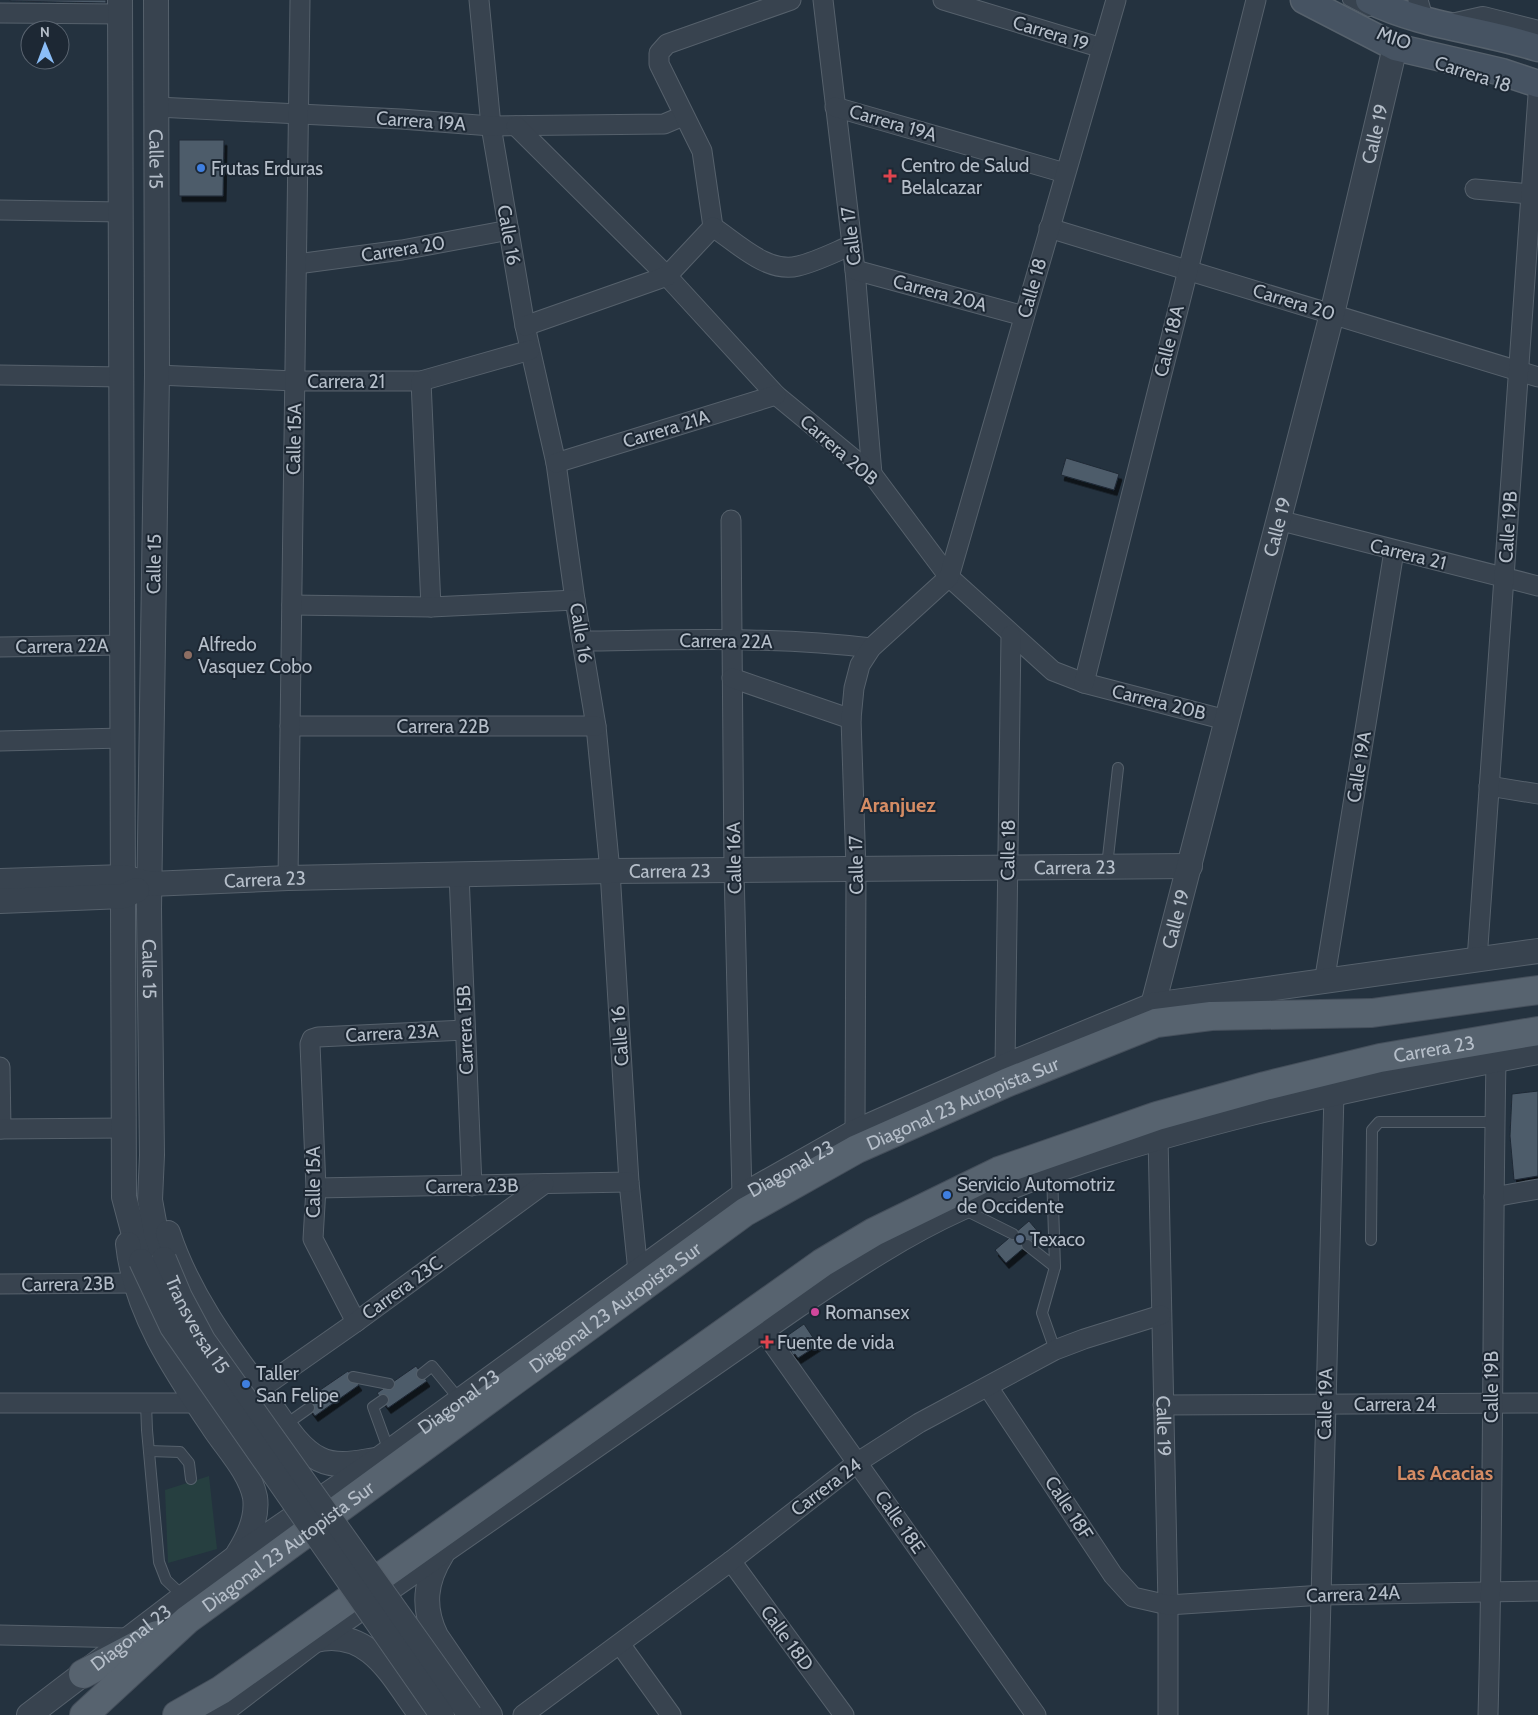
<svg xmlns="http://www.w3.org/2000/svg" width="1538" height="1715" viewBox="0 0 1538 1715" font-family="Cabin,sans-serif">
	<style>
		.green { fill: #263f40 }
		.building { fill: #4d5b6a; stroke: #1f2a36; filter: url(#shadow) }
		.lines { fill: none; stroke-linecap: round; stroke-linejoin: round }
		.service-casing { stroke: #56616c; stroke-width: 12 }
		.minor-casing { stroke: #56616c; stroke-width: 21 }
		.tertiary-casing { stroke: #56616c; stroke-width: 26 }
		.secondary-casing { stroke: #56616c; stroke-width: 29 }
		.primary-casing { stroke: #454f5b; stroke-width: 30 }
		.service { stroke: #38434f; stroke-width: 10 }
		.minor { stroke: #38434f; stroke-width: 19 }
		.tertiary { stroke: #38434f; stroke-width: 24 }
		.secondary { stroke: #465362; stroke-width: 26 }
		.primary { stroke: #57636f; stroke-width: 28 }
		.tertiary-bridge-casing { stroke: #56616c; stroke-width: 26; stroke-linecap: butt }
		.tertiary-bridge { stroke: #38434f; stroke-width: 24 }
		.shop-dot { fill: #3f7fe0; stroke: #1d2834; stroke-width: 2 }
		.health-dot { fill: #e0444e; stroke: #1d2834; stroke-width: 2 }
		.education-dot { fill: #8d6e63; stroke: #1d2834; stroke-width: 2 }
		.service-dot { fill: #5c6f8a; stroke: #1d2834; stroke-width: 2 }
		.hotel-dot { fill: #d1479c; stroke: #1d2834; stroke-width: 2 }
		.labels { text-anchor: middle; dominant-baseline: central; stroke-width: 4; stroke-linejoin: round; paint-order: stroke }
		.street-label { font-size: 19px; fill: #b5bec9; stroke: #1d2834 }
		.poi-label { font-size: 19px; fill: #b5bec9; stroke: #1d2834; text-anchor: start }
		.neighbourhood-label { font-size: 20px; font-weight: bold; fill: #d58c64; stroke: #1d2834 }
	</style>
	<defs>
		<filter id="shadow"><feDropShadow dx="3" dy="5.5" stdDeviation="0" flood-color="#0009"/></filter>
	</defs>
	<rect width="100%" height="100%" fill="#24323f"/>
	<polygon class="green" points="209,1476 217,1549 168,1563 165,1490"/>
	<g class="building">
		<polygon points="10,0 106,0 106,3 10,1"/>
		<polygon points="179,140 224,140 223,196 179,196"/>
		<polygon points="1066,458 1119,474 1114,490 1061,475"/>
		<polygon points="1538,1091 1538,1176 1514,1180 1510,1136 1512,1094"/>
		<polygon points="1029,1221 1040,1234 1006,1263 995,1250"/>
		<polygon points="804,1324 818,1345 798,1358 795,1354 793,1355 784,1338"/>
		<polygon points="416,1366 427,1381 388,1408 377,1393"/>
		<polygon points="348,1371 359,1385 315,1416 304,1401"/>
	</g>
	<g class="lines">
		<defs>
			<g id="service">
				<polyline points="1348,0 1369,11"/>
				<polyline points="1107,866 1118,768"/>
				<polyline points="1052,1172 1055,1267 1042,1313 1055,1350"/>
				<polyline points="963,1209 1013,1234"/>
				<polyline points="1371,1240 1372,1130 1379,1122 1495,1122"/>
				<polyline points="1027,1245 1055,1267"/>
				<polyline points="422,1374 432,1366 460,1400"/>
				<polyline points="353,1377 389,1384"/>
				<polyline points="383,1400 373,1407 389,1451"/>
				<polyline points="146,1403 147,1430 159,1562 166,1580 184,1597"/>
				<polyline points="285,1425 309,1408"/>
				<polyline points="149,1451 180,1452 189,1463 191,1479"/>
			</g>
			<g id="minor">
				<polyline points="479,0 491,126 525,326 556,463 575,600 596,726 610,871 629,1182 638,1272"/>
				<polyline points="823,0 855,270 872,474"/>
				<polyline points="943,0 1102,48"/>
				<polyline points="1418,0 1424,21"/>
				<polyline points="0,13 120,14"/>
				<polyline points="157,107 401,119 491,126 664,124 683,116"/>
				<polyline points="835,107 1065,173"/>
				<polyline points="516,126 667,276 776,395 872,474 949,577 1053,671 1084,683 1226,720"/>
				<polyline points="1475,189 1530,194"/>
				<polyline points="0,210 121,212"/>
				<polyline points="713,227 702,151 659,64 659,53 667,44 791,0"/>
				<path d="M713,227C737,243 768,274 798,266C816,262 835,252 852,245"/>
				<polyline points="1049,228 1538,377"/>
				<polyline points="297,264 402,250 509,230"/>
				<polyline points="855,270 1024,316"/>
				<polyline points="525,326 667,276 713,227"/>
				<polyline points="0,375 122,377"/>
				<polyline points="157,375 295,381 421,381 530,350"/>
				<polyline points="421,381 431,607"/>
				<polyline points="556,463 776,395"/>
				<polyline points="731,520 734,870 742,1196"/>
				<polyline points="1278,520 1538,586"/>
				<polyline points="292,605 431,607 575,600"/>
				<path d="M582,641C678,640 775,636 871,648"/>
				<polyline points="0,647 124,645"/>
				<polyline points="732,678 851,719"/>
				<polyline points="1084,683 1256,0"/>
				<polyline points="290,726 596,726"/>
				<polyline points="0,741 123,738"/>
				<polyline points="1489,786 1538,794"/>
				<polyline points="459,874 472,1186"/>
				<polyline points="288,878 300,0"/>
				<polyline points="1477,960 1538,95"/>
				<polyline points="1324,983 1394,551"/>
				<polyline points="1005,1066 1011,635"/>
				<polyline points="0,1067 1,1129"/>
				<polyline points="0,1129 124,1128"/>
				<polyline points="855,1132 856,869 851,719 854,688 860,665 871,648 949,577 1116,0"/>
				<path id="s1" d="M1158,1136L1168,1605V1715"/>
				<polyline points="316,1188 629,1182"/>
				<polyline points="1494,1197 1538,1189"/>
				<polyline points="0,1284 135,1283"/>
				<polyline points="356,1322 313,1239 316,1188 310,1044 312,1039 318,1037 465,1030"/>
				<polyline points="763,1330 1036,1715"/>
				<polyline points="988,1387 1113,1575 1133,1597 1168,1605 1323,1595 1538,1591"/>
				<polyline points="259,1390 356,1322 544,1184"/>
				<polyline points="0,1403 198,1403"/>
				<polyline points="1163,1405 1538,1403"/>
				<polyline points="731,1561 844,1715"/>
				<polyline points="0,1635 129,1638"/>
				<polyline points="620,1644 671,1715"/>
				<polyline points="523,1715 731,1561 858,1462 919,1423 1055,1350 1084,1339 1161,1315"/>
				<polyline points="1318,1715 1334,1093"/>
				<path d="M1488,1715C1494,1497 1492,1278 1496,1060"/>
			</g>
			<g id="tertiary">
				<polyline points="120,0 124,1197 141,1261"/>
				<path id="s2" d="M156,0L157,375L149,909L152,1155L150,1200L156,1233L164,1259"/>
				<polyline points="1452,26 1483,19 1538,33"/>
				<path id="s3" d="M0,881L124,877L150,884L288,878L610,871L1190,866"/>
				<polyline points="0,901 124,896 137,890"/>
				<path id="s4" d="M1153,1005L1332,314L1395,47"/>
				<path d="M168,1233C189,1297 229,1349 268,1402C282,1421 297,1448 319,1459C337,1468 356,1463 375,1460"/>
				<path d="M128,1244C135,1312 177,1373 214,1428C228,1449 250,1472 255,1497C258,1518 249,1537 238,1554"/>
				<path d="M442,1554C425,1581 422,1607 436,1636L490,1715"/>
				<path d="M315,1640C371,1627 393,1678 421,1715"/>
				<path id="s5" d="M29,1715L235,1558L378,1460L742,1196L855,1132L1005,1066L1153,1005L1538,951"/>
				<path d="M217,1715L315,1640L798,1305C850,1270 903,1234 961,1208C1054,1166 1153,1138 1251,1113C1346,1090 1442,1070 1538,1052"/>
			</g>
			<g id="secondary">
				<polyline points="1304,0 1395,47 1502,72 1538,84"/>
				<path d="M1369,0C1422,26 1482,30 1538,48"/>
			</g>
			<g id="primary">
				<polyline points="83,1674 157,1635"/>
				<path id="s6" d="M84,1715L187,1620L745,1212L857,1149L1006,1083L1156,1023L1211,1016L1372,1013L1538,990"/>
				<path id="s7" d="M177,1715L221,1690L822,1263L874,1232L999,1171L1157,1116L1265,1086L1380,1058L1538,1031"/>
			</g>
		</defs>
		<use href="#service" class="service-casing"/>
		<use href="#minor" class="minor-casing"/>
		<use href="#tertiary" class="tertiary-casing"/>
		<use href="#secondary" class="secondary-casing"/>
		<use href="#primary" class="primary-casing"/>
		<use href="#service" class="service"/>
		<use href="#minor" class="minor"/>
		<use href="#tertiary" class="tertiary"/>
		<use href="#secondary" class="secondary"/>
		<use href="#primary" class="primary"/>
		<defs>
			<g id="tertiary-bridge">
				<path id="s8" d="M164,1259L180,1297L203,1340L470,1715"/>
				<polyline points="141,1261 172,1327 442,1715"/>
			</g>
		</defs>
		<use href="#tertiary-bridge" class="tertiary-bridge-casing"/>
		<use href="#tertiary-bridge" class="tertiary-bridge"/>
	</g>
	<g class="shop-dot">
		<circle cx="201" cy="168" r="5"/>
		<circle cx="947" cy="1195" r="5"/>
		<circle cx="246" cy="1384" r="5"/>
	</g>
	<g class="health-dot">
		<path d="M887.5 168.5h5v5h5v5h-5v5h-5v-5h-5v-5h5z"/>
		<path d="M764.5 1334.5h5v5h5v5h-5v5h-5v-5h-5v-5h5z"/>
	</g>
	<circle class="education-dot" cx="188" cy="655" r="5"/>
	<circle class="service-dot" cx="1020" cy="1239" r="5"/>
	<circle class="hotel-dot" cx="815" cy="1312" r="5"/>
	<g class="labels">
		<g class="street-label">
			<text transform="translate(1051 33) rotate(17)">Carrera 19</text>
			<text transform="translate(1394 38) rotate(20)">MIO</text>
			<text transform="translate(1473 74) rotate(18)">Carrera 18</text>
			<text transform="translate(421 121) rotate(4)">Carrera 19A</text>
			<text transform="translate(893 123) rotate(16)">Carrera 19A</text>
			<text stroke="none"><textPath href="#s4" startOffset="899">Calle 19</textPath></text>
			<text stroke="none"><textPath href="#s2" startOffset="159">Calle 15</textPath></text>
			<text transform="translate(509 235) rotate(80)">Calle 16</text>
			<text transform="translate(851 236) rotate(-97)">Calle 17</text>
			<text transform="translate(403 249) rotate(-9)">Carrera 20</text>
			<text transform="translate(1032 288) rotate(-74)">Calle 18</text>
			<text transform="translate(940 293) rotate(15)">Carrera 20A</text>
			<text transform="translate(1294 302) rotate(17)">Carrera 20</text>
			<text transform="translate(1169 341) rotate(-76)">Calle 18A</text>
			<text x="346" y="381">Carrera 21</text>
			<text transform="translate(666 429) rotate(-17)">Carrera 21A</text>
			<text transform="translate(294 439) rotate(-89)">Calle 15A</text>
			<text transform="translate(839 450) rotate(41)">Carrera 20B</text>
			<text stroke="none"><textPath href="#s4" startOffset="494">Calle 19</textPath></text>
			<text transform="translate(1508 527) rotate(-86)">Calle 19B</text>
			<text transform="translate(1408 554) rotate(14)">Carrera 21</text>
			<text transform="translate(154 564) rotate(-89)">Calle 15</text>
			<text transform="translate(581 633) rotate(81)">Calle 16</text>
			<text transform="translate(726 641) rotate(1)">Carrera 22A</text>
			<text transform="translate(62 646) rotate(-1)">Carrera 22A</text>
			<text transform="translate(1159 702) rotate(14)">Carrera 20B</text>
			<text x="443" y="726">Carrera 22B</text>
			<text transform="translate(1359 767) rotate(-81)">Calle 19A</text>
			<text transform="translate(1008 850) rotate(-89)">Calle 18</text>
			<text transform="translate(734 858) rotate(-91)">Calle 16A</text>
			<text transform="translate(856 865) rotate(-91)">Calle 17</text>
			<text stroke="none"><textPath href="#s3" startOffset="1076">Carrera 23</textPath></text>
			<text stroke="none"><textPath href="#s3" startOffset="671">Carrera 23</textPath></text>
			<text stroke="none"><textPath href="#s3" startOffset="266">Carrera 23</textPath></text>
			<text stroke="none"><textPath href="#s4" startOffset="89">Calle 19</textPath></text>
			<text stroke="none"><textPath href="#s2" startOffset="969">Calle 15</textPath></text>
			<text transform="translate(465 1030) rotate(-92)">Carrera 15B</text>
			<text transform="translate(392 1033) rotate(-3)">Carrera 23A</text>
			<text transform="translate(620 1036) rotate(-94)">Calle 16</text>
			<text stroke="none"><textPath href="#s7" startOffset="1440">Carrera 23</textPath></text>
			<text stroke="none"><textPath href="#s6" startOffset="1075">Diagonal 23 Autopista Sur</textPath></text>
			<text stroke="none"><textPath href="#s5" startOffset="938">Diagonal 23</textPath></text>
			<text transform="translate(313 1182) rotate(-90)">Calle 15A</text>
			<text transform="translate(472 1186) rotate(-1)">Carrera 23B</text>
			<text transform="translate(68 1284) rotate(-1)">Carrera 23B</text>
			<text transform="translate(402 1288) rotate(-36)">Carrera 23C</text>
			<text stroke="none"><textPath href="#s6" startOffset="670">Diagonal 23 Autopista Sur</textPath></text>
			<text stroke="none"><textPath href="#s8" startOffset="74">Transversal 15</textPath></text>
			<text transform="translate(1491 1387) rotate(-90)">Calle 19B</text>
			<text stroke="none"><textPath href="#s5" startOffset="532">Diagonal 23</textPath></text>
			<text transform="translate(1325 1404) rotate(-89)">Calle 19A</text>
			<text x="1395" y="1404">Carrera 24</text>
			<text stroke="none"><textPath href="#s1" startOffset="290">Calle 19</textPath></text>
			<text transform="translate(826 1487) rotate(-37)">Carrera 24</text>
			<text transform="translate(1069 1508) rotate(57)">Calle 18F</text>
			<text transform="translate(900 1522) rotate(55)">Calle 18E</text>
			<text stroke="none"><textPath href="#s6" startOffset="265">Diagonal 23 Autopista Sur</textPath></text>
			<text transform="translate(1353 1594) rotate(-2)">Carrera 24A</text>
			<text stroke="none"><textPath href="#s5" startOffset="128">Diagonal 23</textPath></text>
			<text transform="translate(787 1638) rotate(54)">Calle 18D</text>
		</g>
		<g class="poi-label">
			<text x="901" y="165">Centro de Salud<tspan x="901" dy="22">Belalcazar</tspan></text>
			<text x="211" y="168">Frutas Erduras</text>
			<text x="198" y="644">Alfredo<tspan x="198" dy="22">Vasquez Cobo</tspan></text>
			<text x="957" y="1184">Servicio Automotriz<tspan x="957" dy="22">de Occidente</tspan></text>
			<text x="1030" y="1239">Texaco</text>
			<text x="825" y="1312">Romansex</text>
			<text x="777" y="1342">Fuente de vida</text>
			<text x="256" y="1373">Taller<tspan x="256" dy="22">San Felipe</tspan></text>
		</g>
		<g class="neighbourhood-label">
			<text x="898" y="805">Aranjuez</text>
			<text x="1445" y="1473">Las Acacias</text>
		</g>
	</g>
	<g transform="translate(45 45) rotate(359)"><circle r="24" fill="#1d2834" stroke="#5a6470"/>
	<path d="M0-4L9 19L0 12L-9 19Z" fill="#8bbef8"/>
	<text y="-8" font-size="14" font-weight="bold" text-anchor="middle" fill="#b5bec9">N</text>
	</g>
</svg>
